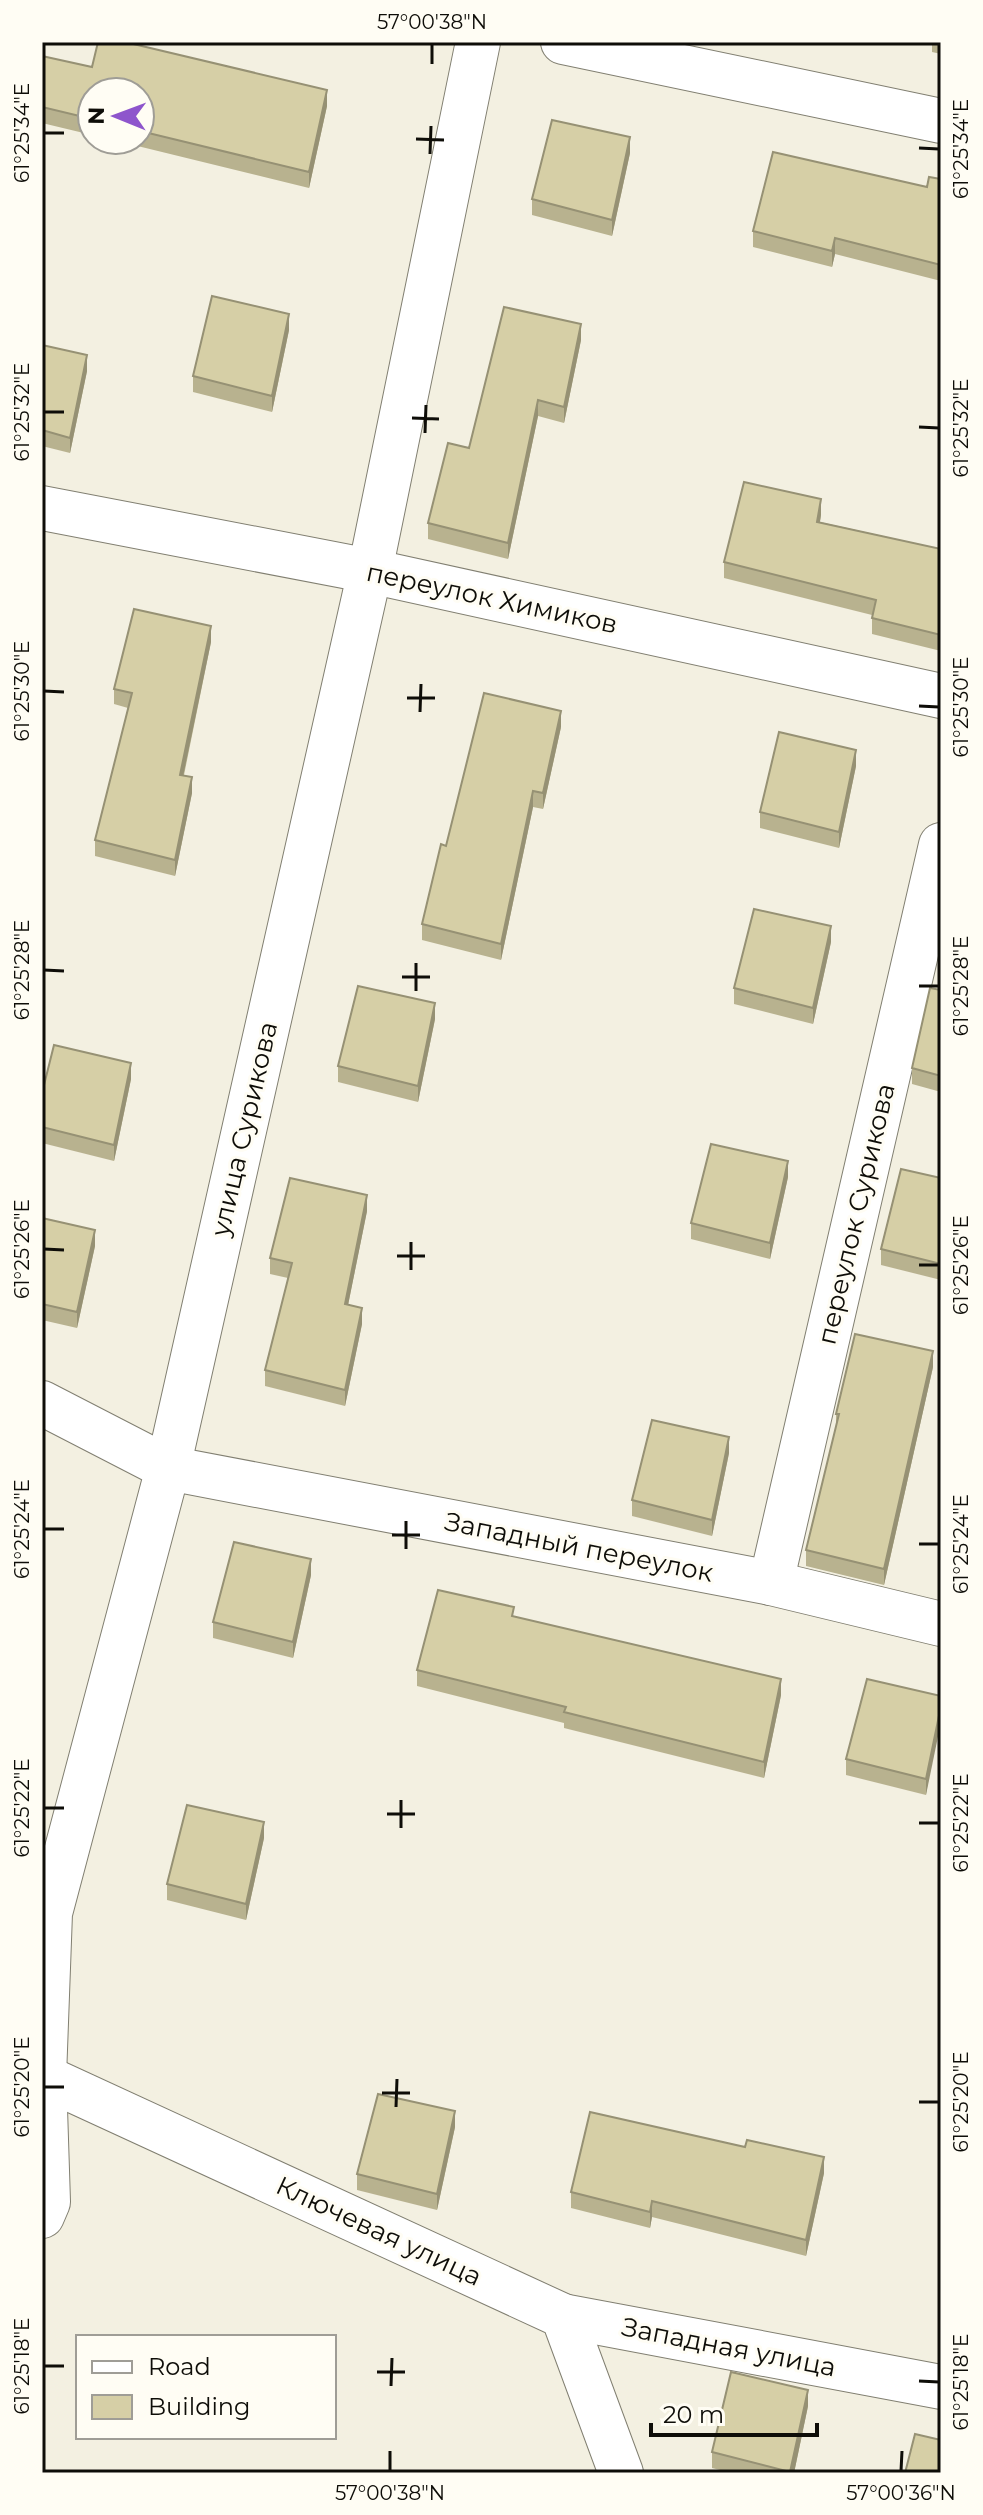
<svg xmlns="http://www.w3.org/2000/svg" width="983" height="2515" viewBox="0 0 983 2515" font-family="Montserrat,sans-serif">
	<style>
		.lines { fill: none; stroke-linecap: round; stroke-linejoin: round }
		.minor-casing { stroke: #817f71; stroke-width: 46 }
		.minor { stroke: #fff; stroke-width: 44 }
		.wall { fill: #b8b28f }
		.shaded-wall { fill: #969174 }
		.building { fill: #d6cfa6; stroke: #969174; stroke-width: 2 }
		.ticks { fill: none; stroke: #0e0d08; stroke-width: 3 }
		.labels { text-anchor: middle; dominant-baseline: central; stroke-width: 6; stroke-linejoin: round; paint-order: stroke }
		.street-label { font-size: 26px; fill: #0e0d08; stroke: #fffdf4 }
		.neatline { fill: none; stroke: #0e0d08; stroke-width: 3 }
		.ticks-label { font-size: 20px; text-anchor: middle; fill: #0e0d08 }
	</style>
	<rect width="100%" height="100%" fill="#f3f0e1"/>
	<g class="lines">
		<defs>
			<g id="minor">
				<polyline points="563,42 941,121"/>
				<polyline points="42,508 370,571 941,696"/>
				<polyline points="42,1403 168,1468 771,1583 941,1624"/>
				<polyline points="771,1583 941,845"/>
				<polyline points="42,2076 563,2316 621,2473"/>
				<polyline points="42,2216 48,2202 44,2077 50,1913 168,1468 370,571 478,42"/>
				<polyline points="563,2316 941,2387"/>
			</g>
		</defs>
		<use href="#minor" class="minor-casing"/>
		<use href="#minor" class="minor"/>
	</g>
	<g class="wall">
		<polygon points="932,42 941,42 941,54 932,52"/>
		<polygon points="42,56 92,67 327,106 309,188 113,140 140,140 140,92 92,92 92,135 42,123"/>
		<polygon points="630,153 612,236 532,215 532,199"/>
		<polygon points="941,179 941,281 835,254 832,267 753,247 753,231 927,187"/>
		<polygon points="289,330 272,412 193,392 193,376"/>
		<polygon points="581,340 564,423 538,416 508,559 428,539 428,523 469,448"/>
		<polygon points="42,345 87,371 70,453 42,446"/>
		<polygon points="821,515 820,522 941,549 941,651 872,634 872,615 724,578 724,562"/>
		<polygon points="211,642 184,775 192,793 175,876 95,856 95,840 128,708 114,704 114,689"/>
		<polygon points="561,727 543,809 533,807 501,960 422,940 422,924 446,846"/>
		<polygon points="856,766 839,848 760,828 760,812"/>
		<polygon points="831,942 813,1024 734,1004 734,988"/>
		<polygon points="941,990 941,1092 912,1084 912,1068"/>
		<polygon points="435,1019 418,1102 338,1082 338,1066"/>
		<polygon points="131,1079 114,1161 42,1143 42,1093"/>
		<polygon points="788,1177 770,1259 691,1239 691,1223"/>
		<polygon points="941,1178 941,1280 881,1265 881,1249"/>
		<polygon points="367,1211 348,1305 362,1324 345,1406 265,1386 265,1370 288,1278 270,1274 270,1258"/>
		<polygon points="42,1218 95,1246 77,1328 42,1320"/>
		<polygon points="933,1367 884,1585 806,1566 806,1550 836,1429 836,1414"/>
		<polygon points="729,1453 712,1536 632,1516 632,1500"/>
		<polygon points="311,1575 293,1658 213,1638 213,1622"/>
		<polygon points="514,1616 781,1695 764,1778 564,1728 564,1723 417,1686 417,1670"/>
		<polygon points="941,1696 926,1795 846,1775 846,1759"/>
		<polygon points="264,1838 246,1920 167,1900 167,1884"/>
		<polygon points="455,2127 437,2210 357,2190 357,2174"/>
		<polygon points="824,2173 806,2256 652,2217 650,2228 571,2208 571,2192"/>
		<polygon points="808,2406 794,2473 732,2473 712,2468 712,2452"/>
	</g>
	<g class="shaded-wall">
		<polygon points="327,90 327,106 309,188 309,172"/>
		<polygon points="630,137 630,153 612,236 612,220"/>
		<polygon points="835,238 835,254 832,267 832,251"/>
		<polygon points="289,314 289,330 272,412 272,396"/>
		<polygon points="581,324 581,340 564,423 564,407"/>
		<polygon points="87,355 87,371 70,453 70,438"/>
		<polygon points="538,400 538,416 508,559 508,543"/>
		<polygon points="821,499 821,515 817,538 817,522"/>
		<polygon points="211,626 211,642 180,791 180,775"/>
		<polygon points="561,711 561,727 543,809 543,793"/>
		<polygon points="856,750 856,766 839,848 839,832"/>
		<polygon points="192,777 192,793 175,876 175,860"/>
		<polygon points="533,791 533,807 501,960 501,944"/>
		<polygon points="831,926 831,942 813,1024 813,1008"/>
		<polygon points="435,1003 435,1019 418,1102 418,1086"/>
		<polygon points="131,1063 131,1079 114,1161 114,1145"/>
		<polygon points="788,1161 788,1177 770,1259 770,1243"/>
		<polygon points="367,1195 367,1211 345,1320 345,1304"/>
		<polygon points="95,1230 95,1246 77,1328 77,1312"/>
		<polygon points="362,1308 362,1324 345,1406 345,1390"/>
		<polygon points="933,1351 933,1367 884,1585 884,1569"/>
		<polygon points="729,1437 729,1453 712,1536 712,1520"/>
		<polygon points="311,1559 311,1575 293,1658 293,1642"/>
		<polygon points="781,1679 781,1695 764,1778 764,1762"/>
		<polygon points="941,1706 941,1722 926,1795 926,1779"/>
		<polygon points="264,1822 264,1838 246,1920 246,1904"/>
		<polygon points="455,2111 455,2127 437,2210 437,2194"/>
		<polygon points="824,2157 824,2173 806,2256 806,2240"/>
		<polygon points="652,2201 652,2217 650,2228 650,2212"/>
		<polygon points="808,2390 808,2406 794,2473 790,2473"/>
	</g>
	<g class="building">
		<polygon points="98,42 125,42 327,90 309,172 140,131 140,92 92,92 92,119 42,107 42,56 92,67"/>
		<polygon points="552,120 630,137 612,220 532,199"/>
		<polygon points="773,152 927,187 929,177 941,179 941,265 835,238 832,251 753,231"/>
		<polygon points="212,296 289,314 272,396 193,376"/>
		<polygon points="504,307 581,324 564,407 538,400 508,543 428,523 448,443 469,448"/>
		<polygon points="42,345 87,355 70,438 42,430"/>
		<polygon points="744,482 821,499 817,522 941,549 941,635 872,618 876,600 724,562"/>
		<polygon points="134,609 211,626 180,775 192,777 175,860 95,840 132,693 114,689"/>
		<polygon points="484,693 561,711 543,793 533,791 501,944 422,924 441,844 446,846"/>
		<polygon points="779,732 856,750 839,832 760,812"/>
		<polygon points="754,909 831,926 813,1008 734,988"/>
		<polygon points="358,986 435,1003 418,1086 338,1066"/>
		<polygon points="930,988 941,990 941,1076 912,1068"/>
		<polygon points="54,1045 131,1063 114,1145 42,1127 42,1093"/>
		<polygon points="711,1144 788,1161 770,1243 691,1223"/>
		<polygon points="901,1169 941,1178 941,1264 881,1249"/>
		<polygon points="290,1178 367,1195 345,1304 362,1308 345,1390 265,1370 292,1263 270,1258"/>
		<polygon points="42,1218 95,1230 77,1312 42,1304"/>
		<polygon points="855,1334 933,1351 884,1569 806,1550 839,1414 836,1414"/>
		<polygon points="652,1420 729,1437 712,1520 632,1500"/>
		<polygon points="234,1542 311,1559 293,1642 213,1622"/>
		<polygon points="438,1590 514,1607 512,1616 781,1679 764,1762 564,1712 566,1707 417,1670"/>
		<polygon points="867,1679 941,1696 941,1706 926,1779 846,1759"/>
		<polygon points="187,1805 264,1822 246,1904 167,1884"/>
		<polygon points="378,2094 455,2111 437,2194 357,2174"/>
		<polygon points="590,2112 745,2147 747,2140 824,2157 806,2240 652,2201 650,2212 571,2192"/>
		<polygon points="731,2372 808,2390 790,2472 712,2452"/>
		<polygon points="915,2434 941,2440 941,2473 905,2473"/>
	</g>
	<path class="ticks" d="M432,64V44M44,133H64M416,139L444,140M919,148L939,149M430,154L431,126M44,412H64M412,418L439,419M919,427L939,428M425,433L426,405M44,691L64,692M407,698H435M919,706L939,707M420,712L421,684M44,970L64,971M402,977H430M919,986H939M416,991V963M44,1249L64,1250M397,1256H425M919,1265H939M411,1270V1242M44,1529H64M392,1535H420M919,1544H939M406,1549V1521M44,1808H64M387,1814H415M919,1823H939M401,1828V1800M44,2087H64M382,2093H410M919,2102H939M396,2107L397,2079M44,2366H64M377,2372H405M919,2381L939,2382M391,2386L392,2358M390,2471V2451M901,2471L902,2451"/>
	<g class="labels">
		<g class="street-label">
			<text transform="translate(492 598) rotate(12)">переулок Химиков</text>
			<text transform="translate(244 1129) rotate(-77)">улица Сурикова</text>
			<text transform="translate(856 1214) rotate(-77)">переулок Сурикова</text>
			<text transform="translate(579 1547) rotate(11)">Западный переулок</text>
			<text transform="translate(379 2231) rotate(25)">Ключевая улица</text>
			<text transform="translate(729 2347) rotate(11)">Западная улица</text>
		</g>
	</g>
	<rect width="983" height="2515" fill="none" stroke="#fffdf4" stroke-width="88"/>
	<rect x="76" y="2335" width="260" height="104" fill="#fffdf4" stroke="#9f9d96" stroke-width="2"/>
	<rect x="92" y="2361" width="40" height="12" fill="#ffffff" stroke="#9f9d96" stroke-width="2"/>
	<text x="148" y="2375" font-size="24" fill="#0e0d08">Road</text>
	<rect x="92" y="2395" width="40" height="24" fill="#d6cfa6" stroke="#9f9d96" stroke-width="2"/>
	<text x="148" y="2415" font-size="24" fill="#0e0d08">Building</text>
	<g transform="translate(116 116) rotate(271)"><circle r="38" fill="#fffdf4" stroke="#9f9d96" stroke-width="2"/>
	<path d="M0-6L14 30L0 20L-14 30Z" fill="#8e55cc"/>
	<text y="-12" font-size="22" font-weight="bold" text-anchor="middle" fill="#0e0d08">N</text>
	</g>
	<path d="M651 2423v12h166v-12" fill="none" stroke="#0e0d08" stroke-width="4"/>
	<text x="663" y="2423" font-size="24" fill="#0e0d08" stroke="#fffdf4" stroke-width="6" paint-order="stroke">20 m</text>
	<rect x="44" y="44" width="895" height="2427" class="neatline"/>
	<g class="ticks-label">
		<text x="432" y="29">57°00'38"N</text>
		<text transform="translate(22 133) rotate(-90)" y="7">61°25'34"E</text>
		<text transform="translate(961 149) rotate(-90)" y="7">61°25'34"E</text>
		<text transform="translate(22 412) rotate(-90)" y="7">61°25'32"E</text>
		<text transform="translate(961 428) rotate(-90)" y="7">61°25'32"E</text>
		<text transform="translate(22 691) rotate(-90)" y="7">61°25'30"E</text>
		<text transform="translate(961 707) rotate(-90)" y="7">61°25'30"E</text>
		<text transform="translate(22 970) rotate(-90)" y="7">61°25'28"E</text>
		<text transform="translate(961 986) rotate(-90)" y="7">61°25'28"E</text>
		<text transform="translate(22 1249) rotate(-90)" y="7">61°25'26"E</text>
		<text transform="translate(961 1265) rotate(-90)" y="7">61°25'26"E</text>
		<text transform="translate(22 1529) rotate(-90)" y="7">61°25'24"E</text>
		<text transform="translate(961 1544) rotate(-90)" y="7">61°25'24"E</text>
		<text transform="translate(22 1808) rotate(-90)" y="7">61°25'22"E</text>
		<text transform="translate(961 1823) rotate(-90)" y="7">61°25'22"E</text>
		<text transform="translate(22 2087) rotate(-90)" y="7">61°25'20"E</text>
		<text transform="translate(961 2102) rotate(-90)" y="7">61°25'20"E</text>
		<text transform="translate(22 2366) rotate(-90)" y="7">61°25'18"E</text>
		<text transform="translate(961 2382) rotate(-90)" y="7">61°25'18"E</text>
		<text x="390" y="2500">57°00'38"N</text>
		<text x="901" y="2500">57°00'36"N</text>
	</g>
</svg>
